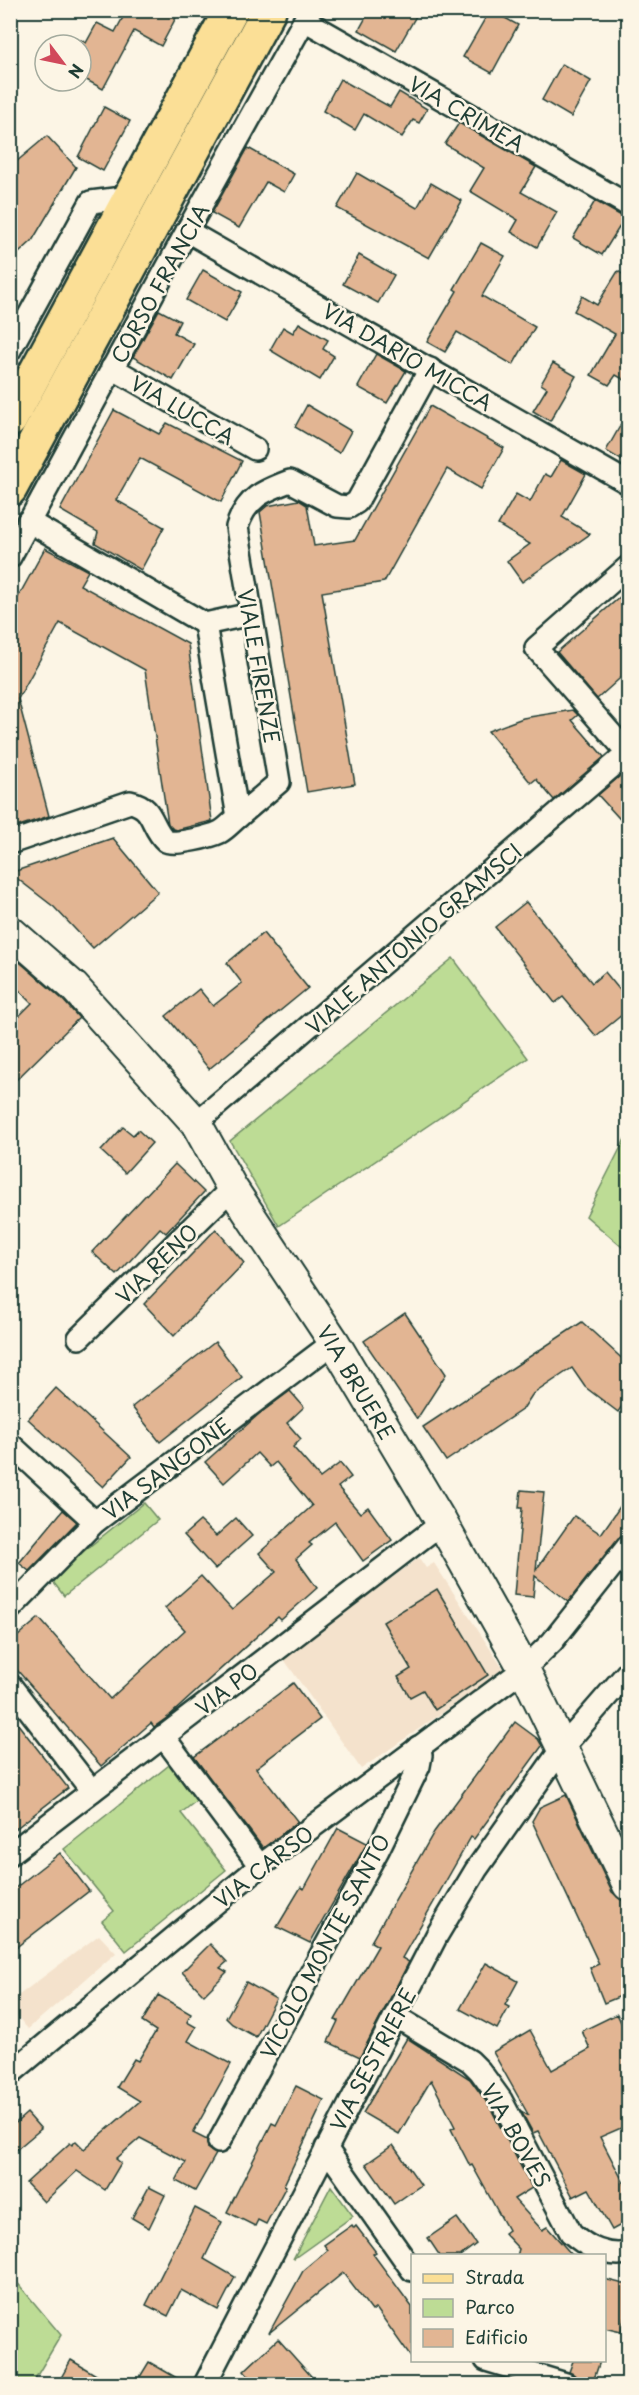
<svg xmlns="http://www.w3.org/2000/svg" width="639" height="2395" viewBox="0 0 639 2395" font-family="'Playpen Sans',sans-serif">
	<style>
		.built { fill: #f4e2cc }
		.green { fill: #bddc95; stroke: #6e8c64; stroke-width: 1.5 }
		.building { fill: #e2b593; stroke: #1f3d34; stroke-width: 1.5 }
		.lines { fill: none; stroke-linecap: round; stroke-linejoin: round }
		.street-casing { stroke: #1f3d34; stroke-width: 26 }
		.secondary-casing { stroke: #1f3d34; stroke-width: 34 }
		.primary-casing { stroke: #1f3d34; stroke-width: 38 }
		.street { stroke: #fcf5e5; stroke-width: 21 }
		.secondary { stroke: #fcf5e5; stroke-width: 30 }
		.primary { stroke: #fbdf96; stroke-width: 33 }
		.labels { text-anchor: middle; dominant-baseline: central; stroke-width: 5; stroke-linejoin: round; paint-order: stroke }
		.street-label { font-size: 21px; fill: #1f3d34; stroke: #fcf5e5 }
	</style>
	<rect width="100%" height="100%" fill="#fcf5e5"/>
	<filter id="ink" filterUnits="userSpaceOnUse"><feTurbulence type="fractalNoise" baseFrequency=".0167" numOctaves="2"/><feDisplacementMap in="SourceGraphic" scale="12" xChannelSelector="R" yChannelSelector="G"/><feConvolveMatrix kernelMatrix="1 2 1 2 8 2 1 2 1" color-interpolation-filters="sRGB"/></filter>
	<g filter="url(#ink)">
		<g class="built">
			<polygon points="419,1558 426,1568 434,1563 504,1670 361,1769 283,1658"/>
			<polygon points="99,1935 116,1953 28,2029 11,2009 11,2001"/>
		</g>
		<g class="green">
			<polygon points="453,958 528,1058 279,1226 230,1141"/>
			<polygon points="628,1133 628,1252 586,1216"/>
			<polygon points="144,1503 158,1520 64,1596 50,1578"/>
			<polygon points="178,1758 206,1793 181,1813 226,1870 126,1951 102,1921 114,1911 64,1849"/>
			<polygon points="331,2186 353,2216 293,2259"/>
			<polygon points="10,2274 61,2335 32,2384 11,2384"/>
		</g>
		<g class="building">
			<polygon points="127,10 180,10 161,46 134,31 103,89 81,77 81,40 86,43 97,23 115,32"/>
			<polygon points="370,10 406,10 416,16 396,51 359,30"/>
			<polygon points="490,10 518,25 492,73 463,57"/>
			<polygon points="562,64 591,81 571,117 542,100"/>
			<polygon points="340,79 390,107 399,92 427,109 419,123 413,120 402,137 364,114 355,130 323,111"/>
			<polygon points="104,107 130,121 103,171 78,157"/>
			<polygon points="459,123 536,167 521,192 557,212 537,247 511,232 518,220 470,191 484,168 445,144"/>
			<polygon points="47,136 76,167 32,241 10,261 10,195 17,189 10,182 10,167"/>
			<polygon points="248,148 294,174 284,192 266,182 239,228 212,213"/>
			<polygon points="357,173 417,208 431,183 462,201 429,258 337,208"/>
			<polygon points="595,201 625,218 602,255 573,238"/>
			<polygon points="481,243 505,256 482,296 535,327 513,365 457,332 445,352 427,342 457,291 454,289"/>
			<polygon points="359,255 394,275 378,303 343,284"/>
			<polygon points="203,270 242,292 225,322 186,300"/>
			<polygon points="618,271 628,278 628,382 616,375 609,385 591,375 615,334 574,311 582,296 597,305"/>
			<polygon points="159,310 180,321 174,333 194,344 173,380 133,357"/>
			<polygon points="299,323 328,340 323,349 334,356 320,380 270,350 283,327 293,333"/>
			<polygon points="376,354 406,371 387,403 358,387"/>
			<polygon points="553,363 576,376 550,421 533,411 547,388 541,384"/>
			<polygon points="307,405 351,431 339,453 295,427"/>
			<polygon points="430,406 504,448 481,489 447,469 384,582 322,592 355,784 307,792 260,512 267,506 299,500 307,505 314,546 355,540"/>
			<polygon points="114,410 159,434 167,423 242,461 221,502 140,458 116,500 164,527 141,570 95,543 98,532 60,510"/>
			<polygon points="628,412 628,464 606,451"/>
			<polygon points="561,460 586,474 562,517 590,534 522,582 507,561 530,544 498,525 516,494 530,502 545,474 551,477"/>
			<polygon points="45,548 88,571 80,585 188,644 212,821 176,830 173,829 168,824 145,670 60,623 18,699 49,816 10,829 10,612"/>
			<polygon points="628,590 628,671 597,699 557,652"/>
			<polygon points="573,710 578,715 572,720 604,757 554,800 536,779 531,783 488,731 523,718"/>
			<polygon points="628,769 628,828 598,795"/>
			<polygon points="113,838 158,892 93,948 54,907 10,873"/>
			<polygon points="526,902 592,983 605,972 628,1000 628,1010 596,1036 563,997 555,1003 495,927"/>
			<polygon points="263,933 308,988 209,1069 166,1016 199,989 213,1006 242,983 227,963"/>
			<polygon points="15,958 62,999 79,1018 10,1086 10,1025 32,1003 10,981 10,962"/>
			<polygon points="123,1127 133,1135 138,1130 152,1143 125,1173 101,1151"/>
			<polygon points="175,1164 204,1192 166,1233 160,1228 117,1275 92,1252"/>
			<polygon points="216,1229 244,1263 174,1336 144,1304"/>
			<polygon points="405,1313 446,1374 417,1419 364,1341"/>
			<polygon points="582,1322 628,1364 628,1397 618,1412 585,1387 572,1368 532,1395 523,1409 446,1461 423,1427"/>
			<polygon points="215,1342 242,1377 160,1442 132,1407"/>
			<polygon points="56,1388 131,1457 103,1487 28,1419"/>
			<polygon points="290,1391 304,1407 287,1423 301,1439 293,1447 320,1478 340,1463 351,1477 338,1487 360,1513 368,1507 392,1540 363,1561 335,1522 309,1543 312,1545 296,1559 317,1588 281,1620 278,1617 168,1717 154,1727 151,1723 101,1766 10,1662 10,1643 39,1618 110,1699 185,1630 165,1608 201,1576 232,1610 276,1572 259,1553 312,1506 276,1462 270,1467 257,1453 224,1483 205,1462 259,1414"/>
			<polygon points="521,1490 544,1492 536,1570 574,1516 601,1534 628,1495 628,1533 618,1538 568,1602 535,1576 533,1597 514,1595 522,1508 519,1508"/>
			<polygon points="63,1510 77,1522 29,1571 19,1563"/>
			<polygon points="236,1518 252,1536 215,1569 184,1535 200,1521 216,1536"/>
			<polygon points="437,1589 488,1675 435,1710 423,1690 410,1697 398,1677 411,1669 383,1622"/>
			<polygon points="293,1683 320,1719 256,1768 298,1822 263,1848 194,1757"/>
			<polygon points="10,1714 68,1788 10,1833"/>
			<polygon points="515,1722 538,1739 542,1746 474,1839 471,1837 402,1958 409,1962 360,2057 328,2042 338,2021 335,2020 378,1946 371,1942 434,1832"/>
			<polygon points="566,1795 612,1892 623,1901 628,1912 628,1993 604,2003 590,1968 599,1964 532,1821 540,1807"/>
			<polygon points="338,1828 367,1843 310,1943 277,1927 301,1887 304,1889"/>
			<polygon points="60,1853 89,1891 10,1952 10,1892"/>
			<polygon points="210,1944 227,1962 220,1968 227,1972 204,1995 182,1972"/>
			<polygon points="486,1963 518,1981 505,2005 509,2007 497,2029 460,2009"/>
			<polygon points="246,1982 276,1999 256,2037 232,2024 226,2018"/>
			<polygon points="158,1995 191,2014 187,2022 196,2027 188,2041 231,2064 193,2133 207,2140 208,2149 216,2154 195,2191 176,2181 186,2162 140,2138 116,2159 121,2163 105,2190 77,2171 44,2202 26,2183 70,2143 72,2145 76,2141 84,2149 140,2101 117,2087 134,2059 138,2061 156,2031 142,2022"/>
			<polygon points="617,2014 628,2037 628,2125 600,2137 628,2191 628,2221 612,2230 589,2189 573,2197 538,2131 533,2133 521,2111 529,2116 493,2052 530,2030 552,2070 590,2049 582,2031"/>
			<polygon points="407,2038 470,2079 490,2107 532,2188 514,2199 542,2230 547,2227 573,2256 517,2256 519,2249 504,2233 508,2230 472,2165 470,2166 451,2129 455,2127 431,2080 399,2134 363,2113"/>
			<polygon points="296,2086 324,2100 284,2185 286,2186 266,2224 258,2220 255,2226 227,2212 272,2123 276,2125"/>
			<polygon points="27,2113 41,2129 10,2155 10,2128"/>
			<polygon points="393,2145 421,2185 394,2204 366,2164"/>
			<polygon points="149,2187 165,2195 149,2228 132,2218"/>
			<polygon points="195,2208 222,2222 204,2259 235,2277 218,2310 181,2290 168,2316 146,2305"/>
			<polygon points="457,2218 476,2244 460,2256 440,2256 428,2238"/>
			<polygon points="352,2225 354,2228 356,2226 376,2252 373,2254 412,2307 412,2359 376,2308 372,2311 343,2273 269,2333 303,2271 328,2250 324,2245"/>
			<polygon points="604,2279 628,2285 628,2303 621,2332 604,2328"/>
			<polygon points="278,2339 319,2385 256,2385 244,2371"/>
			<polygon points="71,2360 113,2385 57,2385"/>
			<polygon points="573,2361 600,2361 593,2382 576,2377 569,2372"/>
			<polygon points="149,2362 189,2385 135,2385"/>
		</g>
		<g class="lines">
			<defs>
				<g id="street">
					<polyline points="306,21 628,205"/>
					<polyline points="187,231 628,483"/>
					<polyline points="10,350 91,202 130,197"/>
					<polyline points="112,368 255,449"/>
					<polyline points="28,521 205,624 251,614"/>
					<polyline points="10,557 187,231 310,10"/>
					<polyline points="628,567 536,648 628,753"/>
					<path d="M238,817L279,782L237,527C246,498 263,491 290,481L337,506L349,507L357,502L430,369"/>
					<path d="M10,843L130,802C155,807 150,827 166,841C173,846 212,836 220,832C226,829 232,822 238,817L205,624"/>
					<polyline points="196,1123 628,753"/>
					<polyline points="79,1338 232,1188"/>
					<polyline points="10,1444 95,1522"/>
					<polyline points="10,1609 95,1522 334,1342"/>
					<polyline points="10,1685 92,1791"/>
					<polyline points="163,1736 260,1866"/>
					<polyline points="10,1854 442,1523"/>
					<path d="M395,2016L470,2061L480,2071L501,2100L571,2233C588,2248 606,2257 628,2253"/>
					<polyline points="10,2074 260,1866 524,1669 552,1642 628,1546"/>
					<polyline points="219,2142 378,1850 419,1766 421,1755 418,1747"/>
					<polyline points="326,2148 412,2270"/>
					<polyline points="486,2360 566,2384"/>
					<polyline points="205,2384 437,1935 476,1870 562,1748 628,1672"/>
				</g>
				<polyline id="secondary" points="10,931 74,987 196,1123 232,1188 334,1342 442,1523 524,1669 628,1885"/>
				<g id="primary">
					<polyline points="10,420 231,10"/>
					<polyline points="10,489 269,10"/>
				</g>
			</defs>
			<use href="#street" class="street-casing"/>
			<use href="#secondary" class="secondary-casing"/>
			<use href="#primary" class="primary-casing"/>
			<use href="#street" class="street"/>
			<use href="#secondary" class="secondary"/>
			<use href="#primary" class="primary"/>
		</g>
	</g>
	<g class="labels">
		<g class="street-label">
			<text transform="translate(467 113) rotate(30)">VIA CRIMEA</text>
			<text transform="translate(159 283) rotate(-61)">CORSO FRANCIA</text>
			<text transform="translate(408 356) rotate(30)">VIA DARIO MICCA</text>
			<text transform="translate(183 409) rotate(30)">VIA LUCCA</text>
			<text transform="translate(260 666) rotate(80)">VIALE FIRENZE</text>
			<text transform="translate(413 938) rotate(-41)">VIALE ANTONIO GRAMSCI</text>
			<text transform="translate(156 1263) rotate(-44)">VIA RENO</text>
			<text transform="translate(357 1382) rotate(59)">VIA BRUERE</text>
			<text transform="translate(166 1468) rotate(-37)">VIA SANGONE</text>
			<text transform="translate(226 1688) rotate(-37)">VIA PO</text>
			<text transform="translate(263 1866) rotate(-38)">VIA CARSO</text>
			<text transform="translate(324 1946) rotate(-62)">VICOLO MONTE SANTO</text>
			<text transform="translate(372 2059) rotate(-62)">VIA SESTRIERE</text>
			<text transform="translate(517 2135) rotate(60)">VIA BOVES</text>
		</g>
	</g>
	<rect width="639" height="2395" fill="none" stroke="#fcf5e5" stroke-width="36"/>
	<rect x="18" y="18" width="603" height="2359" fill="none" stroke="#1f3d34" stroke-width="2" filter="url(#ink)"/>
	<rect x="411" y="2254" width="195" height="108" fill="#fcf5e5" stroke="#a4ab9e" stroke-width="1.5"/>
	<rect x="423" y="2274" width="30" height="9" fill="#fbdf96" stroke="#a4ab9e" stroke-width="1.5"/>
	<text x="465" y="2284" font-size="18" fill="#1f3d34">Strada</text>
	<rect x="423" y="2299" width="30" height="18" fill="#bddc95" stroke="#a4ab9e" stroke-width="1.5"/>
	<text x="465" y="2314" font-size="18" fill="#1f3d34">Parco</text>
	<rect x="423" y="2329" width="30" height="18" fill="#e2b593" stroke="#a4ab9e" stroke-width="1.5"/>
	<text x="465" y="2344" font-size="18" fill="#1f3d34">Edificio</text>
	<g transform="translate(63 63) rotate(122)"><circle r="28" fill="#fcf5e5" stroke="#a4ab9e" stroke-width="1.5"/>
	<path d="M0-4.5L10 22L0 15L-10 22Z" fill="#d1495b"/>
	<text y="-9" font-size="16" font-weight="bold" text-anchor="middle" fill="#1f3d34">N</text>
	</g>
</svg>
